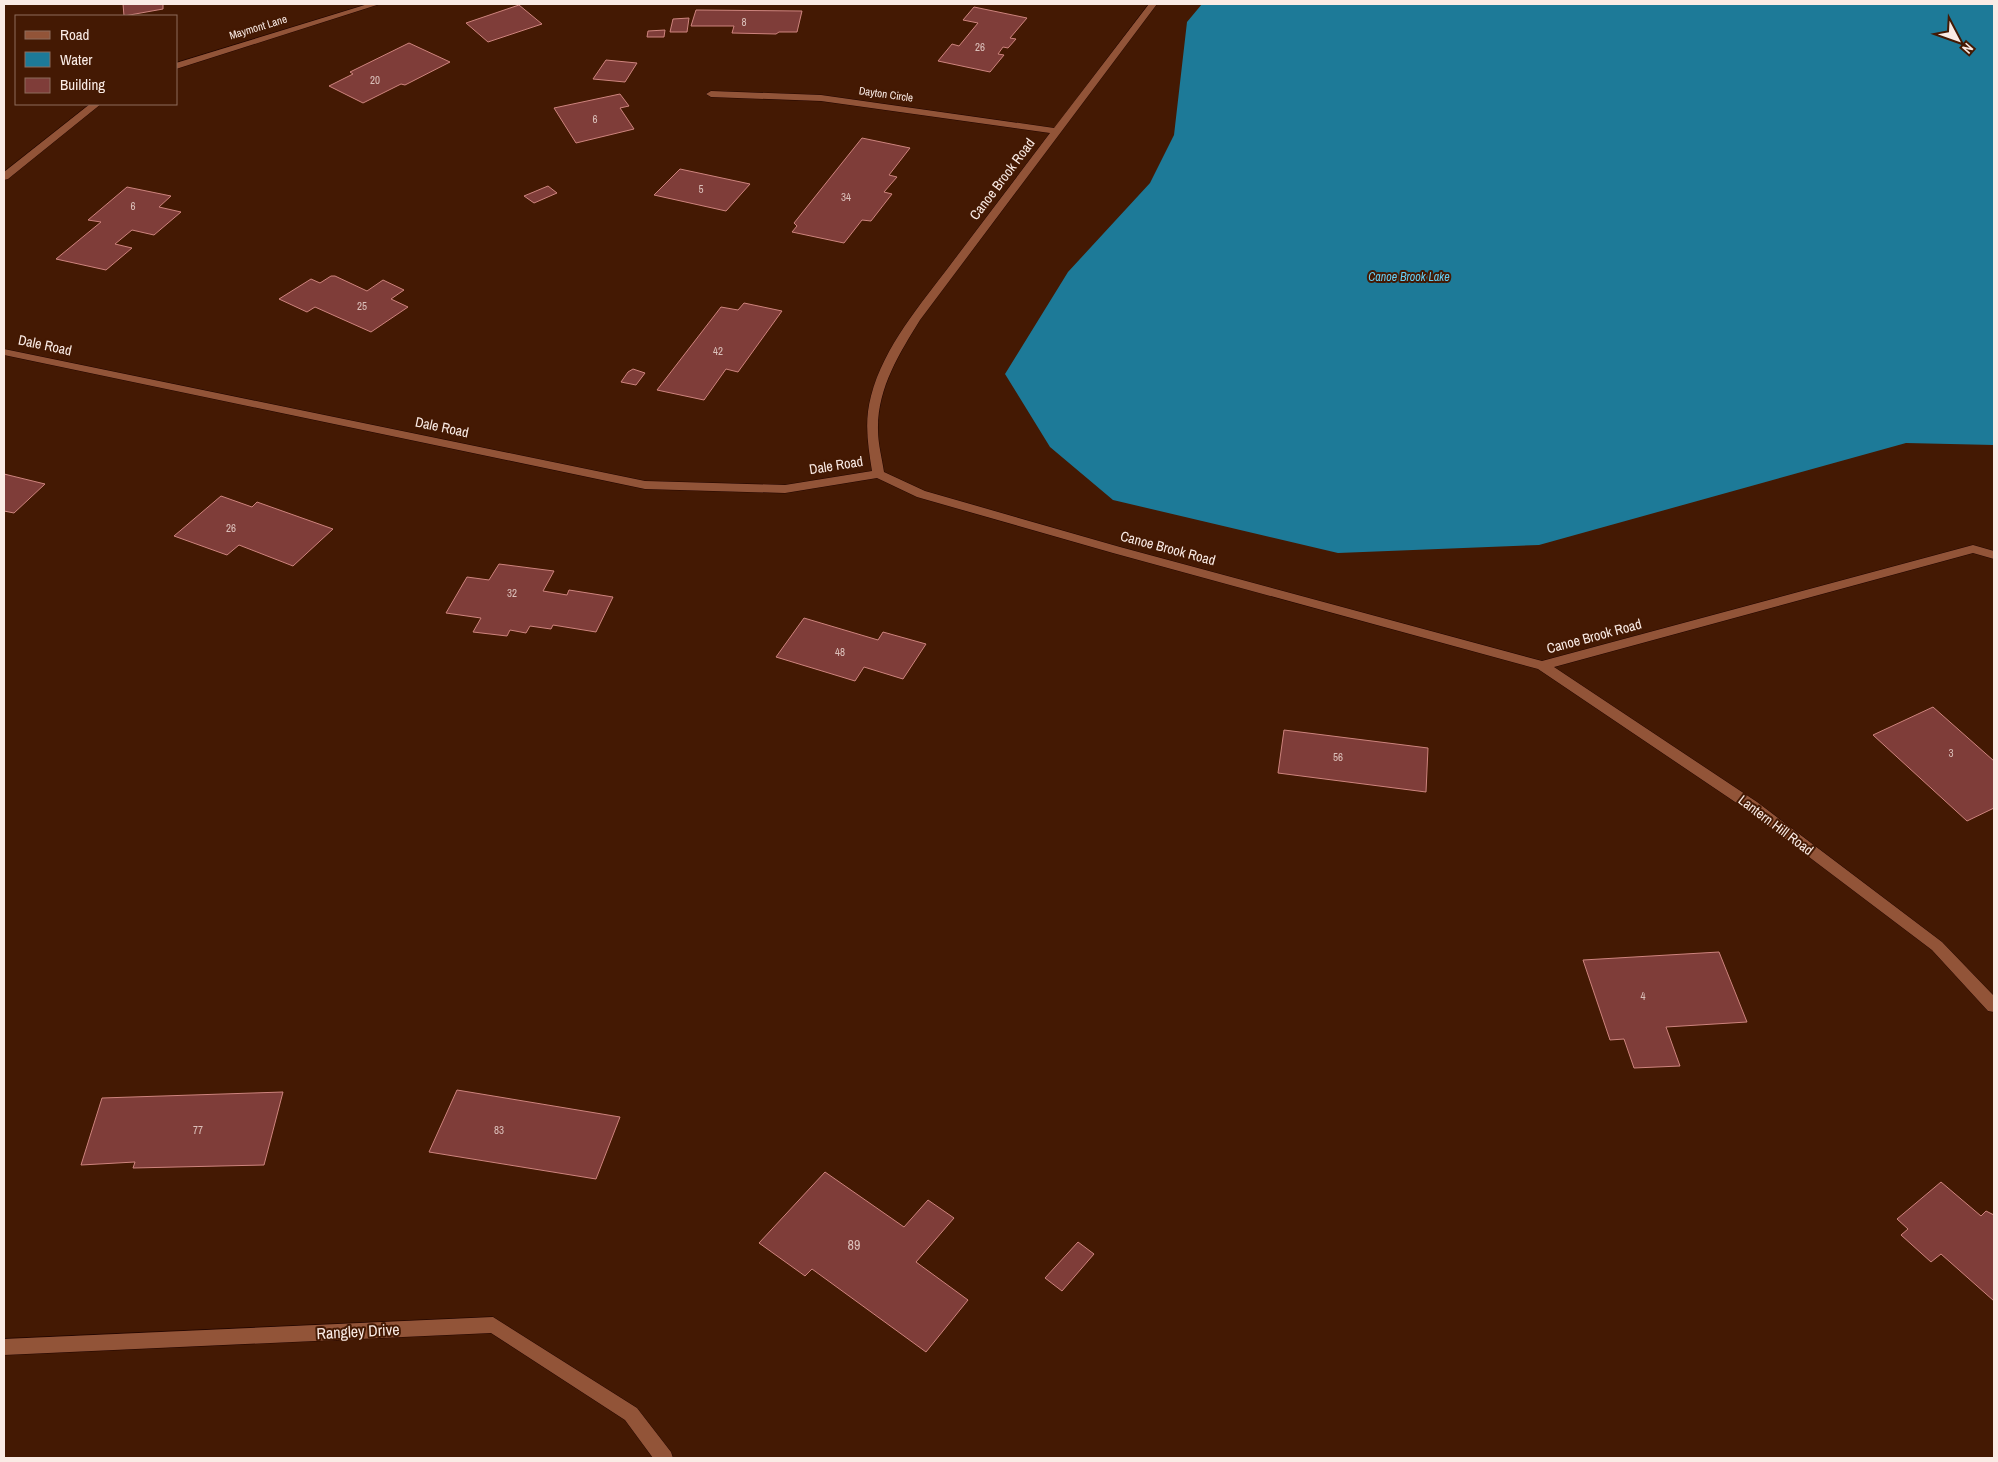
<svg xmlns="http://www.w3.org/2000/svg" width="1998" height="1462" viewBox="0 0 1998 1462" font-family="'Archivo Narrow',sans-serif">
	<style>
		.water { fill: #1d7a98 }
		.building { fill: #7f3d39; stroke: #ce847e }
		.lines { fill: none; stroke-linecap: round; stroke-linejoin: round }
		.minor-casing { stroke: #230600; stroke-width: 1 }
		.minor { fill: #925438; fill-rule: evenodd }
		.labels { text-anchor: middle; dominant-baseline: central; stroke-width: 4; stroke-linejoin: round; paint-order: stroke }
		.number-label { font-size: 11px; fill: #dbc0ba }
		.far-street-label { font-size: 11px; fill: #faebe5; stroke: #441903 }
		.far-water-label { font-size: 12px; font-style: italic; fill: #65cef5; stroke: #441903 }
		.street-label { font-size: 14px; fill: #faebe5; stroke: #441903 }
		.near-number-label { font-size: 14px; fill: #dbc0ba }
		.near-street-label { font-size: 16px; fill: #faebe5; stroke: #441903 }
	</style>
	<rect width="100%" height="100%" fill="#441903"/>
	<polygon class="water" points="1202,4 1994,4 1994,445 1906,443 1539,545 1338,553 1113,500 1050,447 1005,374 1068,272 1150,183 1174,135 1187,22"/>
	<g class="building">
		<polygon points="123,4 163,4 163,9 124,16"/>
		<polygon points="519,5 542,24 488,42 466,23"/>
		<polygon points="974,7 1027,18 1010,38 1016,39 1008,48 1003,47 998,54 1004,55 990,72 938,61 952,44 959,46 978,23 963,20"/>
		<polygon points="696,10 802,11 797,32 779,32 776,34 732,33 734,26 691,26"/>
		<polygon points="689,18 687,32 670,32 673,19"/>
		<polygon points="665,30 664,37 647,37 648,31"/>
		<polygon points="409,43 450,62 405,85 401,84 363,103 329,86 353,74 350,72"/>
		<polygon points="606,60 637,63 625,82 593,79"/>
		<polygon points="620,94 629,106 620,108 634,129 576,143 554,108"/>
		<polygon points="862,138 910,148 889,175 897,177 884,192 892,194 871,221 862,220 844,243 792,232 797,226 794,223"/>
		<polygon points="680,169 750,184 726,211 654,195"/>
		<polygon points="548,186 557,193 534,203 524,196"/>
		<polygon points="127,187 171,196 159,207 181,212 154,235 132,230 115,244 132,248 106,270 56,259 101,222 88,220"/>
		<polygon points="331,276 335,276 367,291 383,280 404,290 391,299 408,307 371,332 315,307 307,312 279,299 311,279 320,283"/>
		<polygon points="744,303 782,311 738,372 726,369 704,400 657,390 721,307 738,310"/>
		<polygon points="633,369 645,373 636,385 621,382 628,372"/>
		<polygon points="4,474 45,484 14,513 4,511"/>
		<polygon points="221,496 252,507 257,502 333,529 293,566 239,545 227,555 174,536"/>
		<polygon points="499,564 554,571 543,591 567,595 569,590 613,597 596,632 553,625 551,629 530,626 526,633 510,630 507,636 473,632 481,618 446,613 467,577 489,580"/>
		<polygon points="804,618 878,640 883,632 926,644 903,679 864,667 855,681 776,657"/>
		<polygon points="1933,707 1994,761 1994,808 1967,821 1873,735"/>
		<polygon points="1284,730 1428,748 1426,792 1278,773"/>
		<polygon points="1719,952 1747,1022 1666,1027 1680,1066 1634,1068 1624,1039 1610,1040 1583,960"/>
		<polygon points="457,1090 620,1117 596,1179 429,1152"/>
		<polygon points="283,1092 264,1165 133,1168 135,1162 81,1165 102,1098"/>
		<polygon points="825,1172 904,1227 928,1200 954,1218 916,1262 968,1300 926,1352 812,1269 805,1276 759,1243"/>
		<polygon points="1941,1182 1981,1216 1986,1211 1994,1215 1994,1301 1941,1254 1931,1262 1901,1235 1908,1229 1897,1219"/>
		<polygon points="1078,1242 1094,1254 1062,1291 1045,1278"/>
	</g>
	<g class="lines">
		<defs>
			<g id="minor">
				<polygon points="368,4 380,4 176,69 176,63"/>
				<path d="M1149,4H1157L920,320C899,354 877,389 878,430C878,444 882,458 884,472L925,491L1120,547L1542,661L1973,545L1994,551V559L1973,553L1554,667L1757,802L1942,942L1994,996V1012L1988,1011L1932,950L1747,810L1538,669L1113,553L917,497L877,478L785,493L645,489L4,355V349L645,481L785,485L872,471C868,445 864,422 871,396C884,346 921,304 951,264C984,220 1017,177 1050,133L821,101L711,97L706,94L711,91L821,95L1054,128Z"/>
				<polygon points="90,104 101,104 8,179 4,180 4,172"/>
				<polygon points="493,1317 637,1408 671,1452 673,1458 653,1458 625,1420 491,1333 4,1355 4,1339"/>
			</g>
		</defs>
		<use href="#minor" class="minor-casing"/>
		<use href="#minor" class="minor"/>
	</g>
	<g class="labels">
		<g class="number-label">
			<text x="744" y="22">8</text>
			<text x="980" y="47">26</text>
			<text x="375" y="80">20</text>
			<text x="595" y="119">6</text>
			<text x="701" y="189">5</text>
			<text x="846" y="197">34</text>
			<text x="133" y="206">6</text>
			<text x="362" y="306">25</text>
			<text x="718" y="351">42</text>
			<text x="231" y="528">26</text>
			<text x="512" y="593">32</text>
			<text x="840" y="652">48</text>
			<text x="1951" y="753">3</text>
			<text x="1338" y="757">56</text>
			<text x="1643" y="996">4</text>
			<text x="198" y="1130">77</text>
			<text x="499" y="1130">83</text>
		</g>
		<g class="far-street-label">
			<text transform="translate(258 27) rotate(-17)">Maymont Lane</text>
			<text transform="translate(886 94) rotate(8)">Dayton Circle</text>
		</g>
		<g class="far-water-label">
			<text x="1409" y="277">Canoe Brook Lake</text>
		</g>
		<g class="street-label">
			<text transform="translate(1002 179) rotate(-53)">Canoe Brook Road</text>
			<text transform="translate(45 345) rotate(12)">Dale Road</text>
			<text transform="translate(442 427) rotate(12)">Dale Road</text>
			<text transform="translate(836 465) rotate(-9)">Dale Road</text>
			<text transform="translate(1168 548) rotate(15)">Canoe Brook Road</text>
			<text transform="translate(1594 636) rotate(-15)">Canoe Brook Road</text>
			<text transform="translate(1776 825) rotate(37)">Lantern Hill Road</text>
		</g>
		<g class="near-number-label">
			<text x="854" y="1245">89</text>
		</g>
		<g class="near-street-label">
			<text transform="translate(358 1331) rotate(-3)">Rangley Drive</text>
		</g>
	</g>
	<rect width="1998" height="1462" fill="none" stroke="#faebe5" stroke-width="10"/>
	<rect x="15" y="15" width="162" height="90" fill="#441903" stroke="#8d6d5d"/>
	<rect x="25" y="31" width="25" height="8" fill="#925438" stroke="#8d6d5d"/>
	<text x="60" y="40" font-size="15" fill="#faebe5">Road</text>
	<rect x="25" y="52" width="25" height="15" fill="#1d7a98" stroke="#8d6d5d"/>
	<text x="60" y="65" font-size="15" fill="#faebe5">Water</text>
	<rect x="25" y="78" width="25" height="15" fill="#7f3d39" stroke="#8d6d5d"/>
	<text x="60" y="90" font-size="15" fill="#faebe5">Building</text>
	<g transform="translate(1958 40) rotate(131)" stroke="#441903" stroke-width="4" paint-order="stroke">
	<path d="M0-4L9 19L0 12L-9 19Z" fill="#faebe5"/>
	<text y="-8" font-size="14" font-weight="bold" text-anchor="middle" fill="#faebe5">N</text>
	</g>
</svg>
